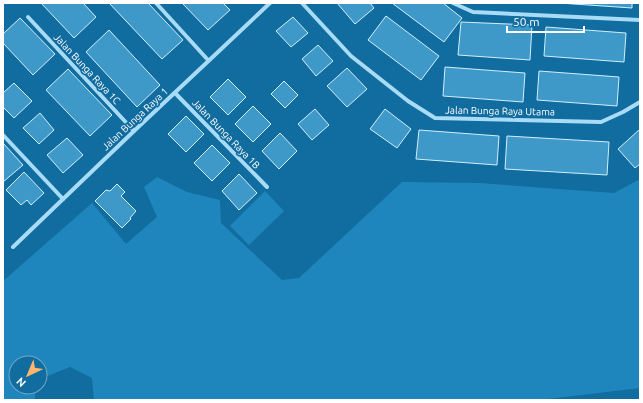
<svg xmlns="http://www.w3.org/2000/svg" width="643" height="403" viewBox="0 0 643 403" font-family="Ubuntu,sans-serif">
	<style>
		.green { fill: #1f86bd }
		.building { fill: #3e98c8; stroke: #d1effe }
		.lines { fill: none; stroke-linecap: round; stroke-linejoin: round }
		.street { stroke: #a8dbf5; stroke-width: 4 }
		.labels { text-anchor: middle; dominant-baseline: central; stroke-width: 3.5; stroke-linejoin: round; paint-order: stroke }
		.street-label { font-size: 10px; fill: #fff; stroke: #116c9f }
	</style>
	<rect width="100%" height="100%" fill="#116c9f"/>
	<g class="green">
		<polygon points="157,177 187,192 220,200 221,223 282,280 299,278 402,182 479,183 614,193 640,179 640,388 540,400 94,400 92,378 70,367 40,379 40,363 16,363 16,387 35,387 35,400 3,400 3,281 92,203 126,244 157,217 144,187"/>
		<polygon points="265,191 284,211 249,245 230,226"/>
	</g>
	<g class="building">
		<polygon points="41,3 83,3 96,17 74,38"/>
		<polygon points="109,3 148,3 183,40 162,59"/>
		<polygon points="182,3 223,3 230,10 208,30"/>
		<polygon points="337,3 370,3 374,8 355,24"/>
		<polygon points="392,3 443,3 462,18 444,42"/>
		<polygon points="559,3 632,3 632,8"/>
		<polygon points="386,16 439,56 421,80 368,40"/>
		<polygon points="293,17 308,33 291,47 276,31"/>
		<polygon points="20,18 55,54 33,75 3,43 3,34"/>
		<polygon points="461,22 532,25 530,60 458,55"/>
		<polygon points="546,27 626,33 624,62 544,56"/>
		<polygon points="109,30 160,85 137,107 86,52"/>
		<polygon points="318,45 333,61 316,76 302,59"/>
		<polygon points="445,67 525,73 523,102 443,96"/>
		<polygon points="347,68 367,89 347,107 327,86"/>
		<polygon points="68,69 112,115 90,136 46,90"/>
		<polygon points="539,71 619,77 617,106 537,100"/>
		<polygon points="228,79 246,97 228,115 210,97"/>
		<polygon points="284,81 298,95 285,108 271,94"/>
		<polygon points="14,83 32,101 14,118 3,107 3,93"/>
		<polygon points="253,106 271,124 253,142 235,124"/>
		<polygon points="315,109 329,125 312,140 298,124"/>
		<polygon points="385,109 411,129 397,148 370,129"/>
		<polygon points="40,113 54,130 39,144 23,128"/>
		<polygon points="186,116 204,134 186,152 168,134"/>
		<polygon points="640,129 640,164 635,168 618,149"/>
		<polygon points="419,130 499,136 497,165 416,159"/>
		<polygon points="280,133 297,151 279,169 262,151"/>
		<polygon points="507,136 609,142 607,175 505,169"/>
		<polygon points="67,138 83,155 63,173 47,155"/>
		<polygon points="3,143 23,165 3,182"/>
		<polygon points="212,145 230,163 212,181 194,163"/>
		<polygon points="24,172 44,193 31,205 27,200 21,205 6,190"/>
		<polygon points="239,174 257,193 239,210 222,191"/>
		<polygon points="117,184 125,192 121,196 136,211 130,218 131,219 122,228 95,201 106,190 110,191"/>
	</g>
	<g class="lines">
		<g class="street">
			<polyline points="156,3 208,60"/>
			<polyline points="302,3 351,56 408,101 435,118 601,122 623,112 640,102"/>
			<polyline points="453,3 473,12 640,20"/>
			<polyline points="28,17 134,131"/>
			<polyline points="175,93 267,187"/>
			<polyline points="3,135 63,199"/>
			<polyline points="13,247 134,131 270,3"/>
		</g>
	</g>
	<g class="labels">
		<g class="street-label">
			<text transform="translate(87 69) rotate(47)">Jalan Bunga Raya 1C</text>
			<text transform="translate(500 111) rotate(1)">Jalan Bunga Raya Utama</text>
			<text transform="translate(135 119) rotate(-43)">Jalan Bunga Raya 1</text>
			<text transform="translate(226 134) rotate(46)">Jalan Bunga Raya 1B</text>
		</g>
	</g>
	<rect width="643" height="403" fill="none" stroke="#ffffff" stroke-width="8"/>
	<g transform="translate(28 375) rotate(224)"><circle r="19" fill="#116c9f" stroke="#70a7c5"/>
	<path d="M0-3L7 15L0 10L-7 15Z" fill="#ffb66c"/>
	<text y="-6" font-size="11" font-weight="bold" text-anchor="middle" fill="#ffffff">N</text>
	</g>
	<path d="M507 26v6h77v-6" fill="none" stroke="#ffffff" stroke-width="2"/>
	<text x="513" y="26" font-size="12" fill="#ffffff" stroke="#116c9f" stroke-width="3" paint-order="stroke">50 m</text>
</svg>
